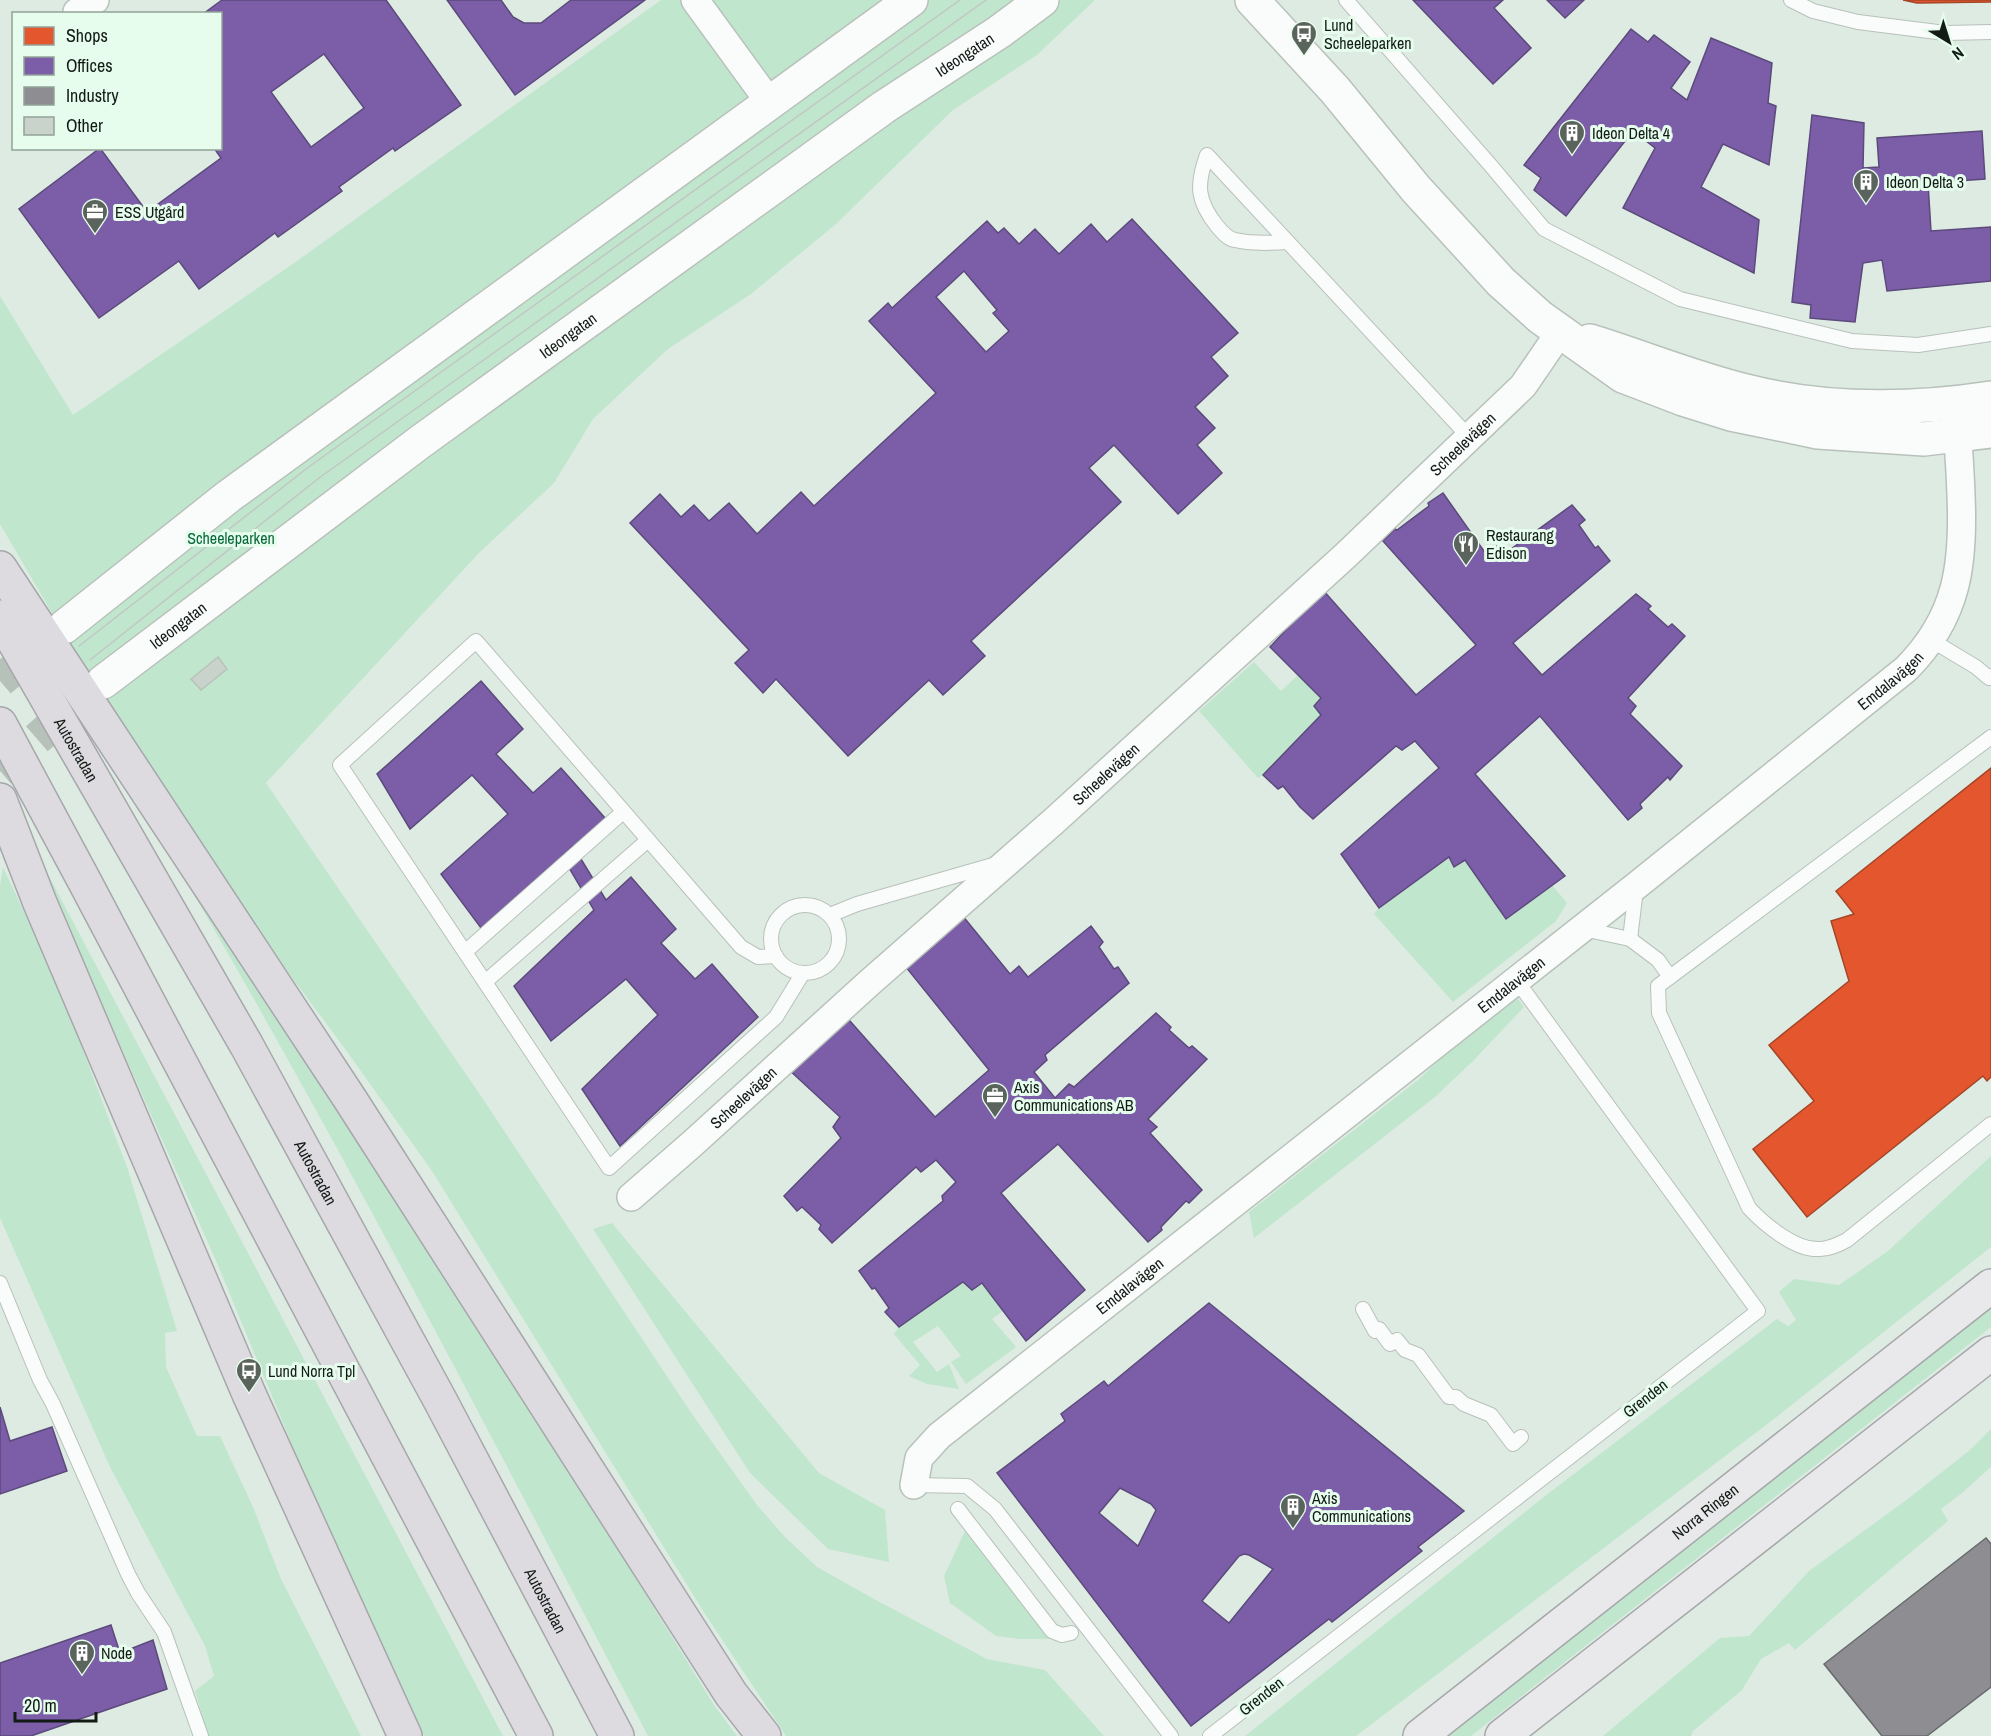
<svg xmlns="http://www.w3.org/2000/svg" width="1991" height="1736" viewBox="0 0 1991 1736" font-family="'Archivo Narrow',sans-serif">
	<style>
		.green { fill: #c1e6ce }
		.shops { fill: #e4572e; stroke: #a54527; stroke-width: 1.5 }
		.offices { fill: #7b5ea7; stroke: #5c4a7c; stroke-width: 1.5; fill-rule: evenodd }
		.industry { fill: #8d8d92; stroke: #686b6d; stroke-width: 1.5 }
		.building { fill: #c9d3cc; stroke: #b8c2bb; stroke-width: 1.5 }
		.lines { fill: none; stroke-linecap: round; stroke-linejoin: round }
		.tertiary-tunnel { stroke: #b5c1b9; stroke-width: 33; stroke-dasharray: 33 16; stroke-linecap: butt }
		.service-casing { stroke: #b8c1ba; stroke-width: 16 }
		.minor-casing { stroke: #b8c1ba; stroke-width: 30 }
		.tertiary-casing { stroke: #b8c1ba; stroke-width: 36 }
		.primary-casing { stroke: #a6a7aa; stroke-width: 36 }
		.motorway-casing { stroke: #a6a7aa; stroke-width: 36 }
		.service { stroke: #fafcfb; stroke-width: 14 }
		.minor { stroke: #fafcfb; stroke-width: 27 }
		.tertiary { stroke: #fafcfb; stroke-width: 33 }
		.primary { stroke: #e9e8ea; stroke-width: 33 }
		.motorway { stroke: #dedbe0; stroke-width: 33 }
		.tram { stroke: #c2c6c3; stroke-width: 1.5 }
		.labels { text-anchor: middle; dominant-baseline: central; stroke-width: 6; stroke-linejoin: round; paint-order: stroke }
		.poi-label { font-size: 16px; fill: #131b16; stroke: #e6fded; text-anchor: start }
		.street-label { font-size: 16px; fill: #131b16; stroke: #e6fded }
		.park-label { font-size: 16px; fill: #0a683c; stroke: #e6fded }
	</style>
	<rect width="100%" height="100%" fill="#deebe2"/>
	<g class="green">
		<polygon points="661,0 1095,0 1037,55 953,110 836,224 751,294 668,349 593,419 554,483 479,553 266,783 481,1096 692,1414 757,1505 785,1537 817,1567 874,1599 987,1659 1045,1670 1104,1736 786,1736 705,1614 432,1171 343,1046 234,900 127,733 56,620 0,524 0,296 73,415 297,261"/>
		<polygon points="1254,662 1281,691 1298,675 1321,698 1314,706 1321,715 1263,775 1258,778 1199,711"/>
		<polygon points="23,827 503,1736 424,1736 300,1464 217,1263"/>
		<path d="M170,854L294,1033L565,1464L714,1705L737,1736H648C493,1440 340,1142 170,854Z"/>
		<polygon points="1449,857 1454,867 1465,860 1506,919 1552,885 1567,903 1556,921 1453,1002 1374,914 1379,908"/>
		<polygon points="3,867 60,989 128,1170 177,1331 165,1333 166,1367 197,1436 220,1436 253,1507 281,1579 361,1736 208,1736 195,1691 214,1676 205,1646 110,1467 0,1218 0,886"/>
		<polygon points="1516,996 1524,1007 1473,1061 1435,1097 1254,1238 1249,1212 1418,1080 1454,1046"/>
		<polygon points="1991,1156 1991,1247 1774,1419 1356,1736 1245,1736 1545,1496 1777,1319 1788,1326 1796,1320 1779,1292 1794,1279 1839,1285 1888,1251"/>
		<polygon points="612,1223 819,1473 885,1510 889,1562 828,1549 750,1473 593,1229"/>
		<polygon points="963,1282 972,1290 982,1283 1003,1311 992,1319 1016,1347 966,1384 951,1362 961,1356 938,1326 913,1342 937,1372 949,1364 959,1389 927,1384 909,1376 920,1365 894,1334 899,1327"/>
		<polygon points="1991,1307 1991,1327 1471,1736 1448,1736"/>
		<polygon points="1991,1429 1991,1467 1962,1493 1941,1509 1948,1521 1795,1650 1789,1643 1761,1659 1742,1690 1693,1731 1691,1736 1603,1736 1720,1638 1749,1636 1809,1571 1909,1498 1970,1450"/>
		<polygon points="965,1531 1050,1639 1019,1639 996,1636 950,1603 944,1576"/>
	</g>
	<g class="shops">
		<polygon points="1903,0 1991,0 1991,2 1917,3"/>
		<polygon points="1991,768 1991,1077 1987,1081 1983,1076 1807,1217 1753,1149 1814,1101 1769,1045 1849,981 1831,921 1854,914 1836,891"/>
	</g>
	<g class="offices">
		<path d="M222,0H386L461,105L395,151L393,148L339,187L342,191L278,237L275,233L199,289L179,261L99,318L19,209L100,148L147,212L221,158L214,148H220V14H203ZM324,54L364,108L311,147L271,92Z"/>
		<polygon points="447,0 501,0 513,17 524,23 541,23 571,0 645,0 515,95"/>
		<polygon points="1413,0 1503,0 1494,8 1531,48 1493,84"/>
		<polygon points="1547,0 1584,0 1565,18"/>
		<polygon points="1631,29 1648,42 1654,35 1690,62 1671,88 1687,100 1711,38 1772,63 1768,103 1776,106 1769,165 1723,144 1701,187 1759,220 1754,273 1623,208 1655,148 1633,131 1566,216 1534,190 1541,178 1524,165"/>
		<polygon points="1812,115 1864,123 1863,168 1879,167 1877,138 1982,131 1985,179 1928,183 1931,231 1991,227 1991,281 1887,291 1882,260 1863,263 1855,322 1810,318 1811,305 1792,302"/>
		<path d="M1132,219L1238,333L1211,357L1228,376L1195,407L1215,428L1197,445L1222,473L1178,514L1114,445L1089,468L1121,502L971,641L985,656L943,695L929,680L848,756L776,679L763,693L735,663L749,650L630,523L660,494L681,517L694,505L709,521L729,503L757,534L801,492L814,506L936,393L869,321L888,303L892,308L987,221L998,233L1004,228L1019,244L1035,229L1059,254L1091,224L1107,242ZM964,271L997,310L993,313L1009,331L986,352L936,297Z"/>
		<polygon points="1443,493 1486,554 1497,546 1505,558 1510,556 1507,552 1572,505 1585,520 1579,525 1595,548 1598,546 1610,561 1513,643 1542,675 1636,594 1651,606 1648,609 1668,627 1672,624 1685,636 1628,698 1636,706 1630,714 1682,766 1670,780 1668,777 1640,804 1642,808 1628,820 1540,716 1475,774 1565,876 1506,919 1465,860 1454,867 1449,857 1379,908 1341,854 1439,768 1415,741 1402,750 1396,746 1313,819 1300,807 1283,786 1278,789 1263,775 1321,715 1314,706 1321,698 1270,647 1323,590 1416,695 1476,645 1383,541 1395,529 1397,530 1429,506 1428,503"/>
		<polygon points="481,681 523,729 496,754 533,793 561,768 605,818 481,928 441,874 508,814 472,775 410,829 377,774"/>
		<polygon points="573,846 606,900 631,877 676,929 661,943 695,979 712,964 758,1017 620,1146 582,1089 658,1015 626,979 551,1041 514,986 594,910 562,856"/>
		<polygon points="962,915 1010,974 1019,966 1028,977 1091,926 1103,942 1099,947 1114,969 1118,967 1129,983 1045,1055 1047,1060 1034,1072 1055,1098 1069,1084 1074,1087 1156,1013 1171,1027 1169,1030 1189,1048 1192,1046 1207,1059 1148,1119 1157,1127 1150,1133 1202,1190 1189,1203 1186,1201 1161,1227 1162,1230 1148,1242 1058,1144 1001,1193 1085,1290 1026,1341 982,1283 972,1290 963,1282 899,1327 885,1312 889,1308 875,1288 872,1289 859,1271 943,1201 942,1196 956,1182 936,1160 921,1172 916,1167 832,1243 819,1229 821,1225 802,1207 797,1211 784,1196 841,1138 833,1127 840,1117 786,1067 842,1012 935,1117 989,1070 901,961"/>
		<path d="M1209,1303L1464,1511L1418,1547L1422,1551L1332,1622L1329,1619L1191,1726L997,1473L1065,1421L1061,1414L1104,1381L1108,1386ZM1120,1488L1151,1504L1156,1510L1138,1546L1099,1513ZM1244,1554L1249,1555L1273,1569L1229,1623L1202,1601L1239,1556Z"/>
		<polygon points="0,1407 10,1441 52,1427 67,1471 0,1494"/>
		<polygon points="111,1625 120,1653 153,1640 167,1689 31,1736 0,1736 0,1663"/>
	</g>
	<polygon class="industry" points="1986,1538 1991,1544 1991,1687 1927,1736 1882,1736 1824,1664"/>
	<polygon class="building" points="218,657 227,669 201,690 191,679"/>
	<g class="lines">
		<g class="tertiary-tunnel">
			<polyline points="0,681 47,641"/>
			<polyline points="0,771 80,701"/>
		</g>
		<defs>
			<g id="service">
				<polyline points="1346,0 1492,167 1544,229 1680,299 1852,341 1918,345 1991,334"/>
				<polyline points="1791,0 1813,11 1858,22 1945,33 1991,32"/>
				<path d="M1288,242C1271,243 1252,244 1235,240C1228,239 1222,232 1217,226C1197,201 1196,185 1207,155L1469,437"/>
				<polyline points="1931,640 1976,667 1989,678 1991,676"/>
				<path d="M1991,737L1658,986L1659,1013L1749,1208C1765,1225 1796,1251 1820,1249C1830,1249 1839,1244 1847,1240L1991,1124"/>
				<circle cx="805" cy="939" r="34"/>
				<polyline points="830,915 857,904 993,865"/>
				<polyline points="1583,929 1630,939 1636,889"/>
				<polyline points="1630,939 1658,960 1670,977"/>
				<polyline points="465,952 623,812"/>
				<polyline points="776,956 758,957 741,947 476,641 340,765 609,1168 776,1017 803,973"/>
				<polyline points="485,982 648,840"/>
				<polyline points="0,1283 40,1380 53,1404 128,1574 138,1593 164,1632 201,1736"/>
				<polyline points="1363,1309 1375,1331 1379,1329 1390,1344 1397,1340 1405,1350 1418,1355 1449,1397 1456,1397 1464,1404 1491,1415 1513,1444 1521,1437"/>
				<polyline points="914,1485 967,1486 995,1509 1171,1736"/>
				<polyline points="958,1509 1052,1631 1062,1635 1071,1633"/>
				<polyline points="1210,1736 1758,1311 1517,981"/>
			</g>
			<g id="minor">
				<polyline points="695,0 770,103"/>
				<polyline points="77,12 95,0"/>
				<path id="s1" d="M631,1197L692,1144L869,983L1054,821L1345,556L1523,386L1560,332"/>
				<path id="s2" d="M914,1485L919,1458L939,1436L1636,886L1906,669C1958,617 1964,564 1961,495C1960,468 1959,442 1955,416"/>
			</g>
			<g id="tertiary">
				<polyline points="1252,0 1335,90 1416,189 1501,282 1540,317 1623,376 1683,399 1731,414 1818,432 1924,439 1991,431"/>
				<path d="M1590,341C1642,357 1693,378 1746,391C1825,411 1912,410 1991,398"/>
				<polyline points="64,627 229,496 911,0"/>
				<path id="s3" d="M103,682L420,442L884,107L999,32L1042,0"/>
			</g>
			<g id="primary">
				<path id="s4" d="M1420,1736L1991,1286"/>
				<polyline points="1502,1736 1991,1353"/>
			</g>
			<g id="motorway">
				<polyline points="0,568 350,1099 731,1694 764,1736"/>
				<path id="s5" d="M0,617L247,1046L440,1400L617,1736"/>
				<path d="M0,724C181,1060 360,1397 536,1736"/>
				<polyline points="0,800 40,903 249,1394 405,1736"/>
			</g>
		</defs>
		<use href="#service" class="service-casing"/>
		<use href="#minor" class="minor-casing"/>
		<use href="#tertiary" class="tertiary-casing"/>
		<use href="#primary" class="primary-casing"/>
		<use href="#motorway" class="motorway-casing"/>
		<use href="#service" class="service"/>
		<use href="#minor" class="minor"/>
		<use href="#tertiary" class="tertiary"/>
		<use href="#primary" class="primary"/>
		<use href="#motorway" class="motorway"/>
		<g class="tram">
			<polyline points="79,646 310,466 960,0"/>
			<polyline points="90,660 319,478 986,0"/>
		</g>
	</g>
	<defs>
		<symbol id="bus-pin" viewBox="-11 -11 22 30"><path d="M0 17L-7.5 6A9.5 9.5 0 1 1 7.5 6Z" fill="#5a645d" stroke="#e6fded"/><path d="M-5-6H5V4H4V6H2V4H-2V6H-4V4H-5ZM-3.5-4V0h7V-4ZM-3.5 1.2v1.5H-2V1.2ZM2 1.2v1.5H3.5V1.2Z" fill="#fff"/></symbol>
		<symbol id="building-pin" viewBox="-11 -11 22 30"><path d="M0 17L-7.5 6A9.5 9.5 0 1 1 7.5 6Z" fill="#5a645d" stroke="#e6fded"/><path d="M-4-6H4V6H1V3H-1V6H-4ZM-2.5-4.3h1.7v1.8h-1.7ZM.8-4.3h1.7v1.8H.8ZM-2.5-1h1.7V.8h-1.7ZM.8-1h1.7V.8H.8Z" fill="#fff"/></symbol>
		<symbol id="office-pin" viewBox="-11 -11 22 30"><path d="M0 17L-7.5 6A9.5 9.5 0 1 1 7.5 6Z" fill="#5a645d" stroke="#e6fded"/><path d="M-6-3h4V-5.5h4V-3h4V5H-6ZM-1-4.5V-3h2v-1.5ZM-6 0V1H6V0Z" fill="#fff"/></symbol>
		<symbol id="restaurant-pin" viewBox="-11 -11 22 30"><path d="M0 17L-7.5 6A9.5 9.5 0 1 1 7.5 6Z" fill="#5a645d" stroke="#e6fded"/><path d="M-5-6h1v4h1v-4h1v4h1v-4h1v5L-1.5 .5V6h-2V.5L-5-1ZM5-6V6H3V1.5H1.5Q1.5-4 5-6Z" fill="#fff"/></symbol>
	</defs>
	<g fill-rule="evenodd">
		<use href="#bus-pin" x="1289" y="19" width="30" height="40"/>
		<use href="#building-pin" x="1557" y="118" width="30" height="40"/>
		<use href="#building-pin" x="1851" y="167" width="30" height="40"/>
		<use href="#office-pin" x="80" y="197" width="30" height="40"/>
		<use href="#restaurant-pin" x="1451" y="529" width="30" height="40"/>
		<use href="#office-pin" x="980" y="1081" width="30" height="40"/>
		<use href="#bus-pin" x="234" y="1356" width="30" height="40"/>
		<use href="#building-pin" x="1278" y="1492" width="30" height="40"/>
		<use href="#building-pin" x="67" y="1638" width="30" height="40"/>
	</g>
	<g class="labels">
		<g class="poi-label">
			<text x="1324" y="25">Lund<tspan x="1324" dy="18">Scheeleparken</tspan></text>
			<text x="1592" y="133">Ideon Delta 4</text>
			<text x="1886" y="182">Ideon Delta 3</text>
			<text x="115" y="212">ESS Utgård</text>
			<text x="1486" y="535">Restaurang<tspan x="1486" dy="18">Edison</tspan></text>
			<text x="1014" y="1087">Axis<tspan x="1014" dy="18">Communications AB</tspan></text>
			<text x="268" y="1371">Lund Norra Tpl</text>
			<text x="1312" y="1498">Axis<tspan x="1312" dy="18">Communications</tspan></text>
			<text x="101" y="1653">Node</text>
		</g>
		<g class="street-label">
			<text stroke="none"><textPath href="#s3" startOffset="1066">Ideongatan</textPath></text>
			<text stroke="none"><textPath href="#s3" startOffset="580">Ideongatan</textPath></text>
			<text stroke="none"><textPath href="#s1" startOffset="1122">Scheelevägen</textPath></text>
			<text stroke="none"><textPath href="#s3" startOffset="94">Ideongatan</textPath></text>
			<text stroke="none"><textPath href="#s2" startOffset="1272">Emdalavägen</textPath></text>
			<text stroke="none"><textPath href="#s5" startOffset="153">Autostradan</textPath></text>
			<text stroke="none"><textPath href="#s1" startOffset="636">Scheelevägen</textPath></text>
			<text stroke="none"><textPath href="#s2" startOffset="786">Emdalavägen</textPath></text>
			<text stroke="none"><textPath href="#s1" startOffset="150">Scheelevägen</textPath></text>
			<text stroke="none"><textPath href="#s5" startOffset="639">Autostradan</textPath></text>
			<text stroke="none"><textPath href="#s2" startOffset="300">Emdalavägen</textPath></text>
			<text transform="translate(1645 1398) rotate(-38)">Grenden</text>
			<text stroke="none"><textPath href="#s4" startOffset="363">Norra Ringen</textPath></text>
			<text stroke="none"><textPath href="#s5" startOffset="1125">Autostradan</textPath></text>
			<text transform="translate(1261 1696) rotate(-38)">Grenden</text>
		</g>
		<g class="park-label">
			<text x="231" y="538">Scheeleparken</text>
		</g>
	</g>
	<rect x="12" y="12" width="210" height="138" fill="#e6fded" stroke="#92a397" stroke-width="1.5"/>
	<rect x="24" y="27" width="30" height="18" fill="#e4572e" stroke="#92a397" stroke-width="1.5"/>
	<text x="66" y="42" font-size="18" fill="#131b16">Shops</text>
	<rect x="24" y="57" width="30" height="18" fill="#7b5ea7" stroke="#92a397" stroke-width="1.5"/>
	<text x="66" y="72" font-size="18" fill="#131b16">Offices</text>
	<rect x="24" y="87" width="30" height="18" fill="#8d8d92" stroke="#92a397" stroke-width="1.5"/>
	<text x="66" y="102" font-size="18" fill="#131b16">Industry</text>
	<rect x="24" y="117" width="30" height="18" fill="#c9d3cc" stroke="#92a397" stroke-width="1.5"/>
	<text x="66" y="132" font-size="18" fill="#131b16">Other</text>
	<g transform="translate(1949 42) rotate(142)" stroke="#e6fded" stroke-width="4.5" paint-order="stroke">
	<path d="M0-4.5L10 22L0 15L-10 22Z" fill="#131b16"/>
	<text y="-9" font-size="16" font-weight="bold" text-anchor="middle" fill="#131b16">N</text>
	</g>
	<path d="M15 1712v9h81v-9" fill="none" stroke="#131b16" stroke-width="3"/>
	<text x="24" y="1712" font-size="18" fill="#131b16" stroke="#e6fded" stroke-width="4.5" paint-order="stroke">20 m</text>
</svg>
